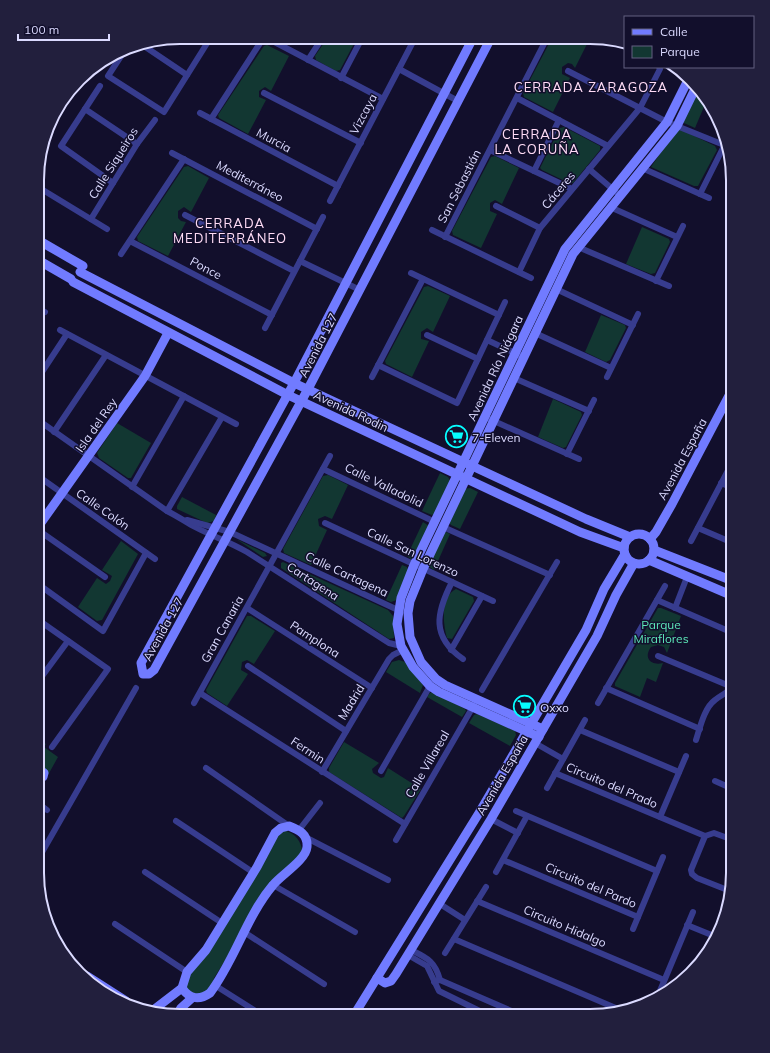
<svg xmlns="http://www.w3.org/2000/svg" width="770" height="1053" viewBox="0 0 770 1053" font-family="Mulish,sans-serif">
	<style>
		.green { fill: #123732 }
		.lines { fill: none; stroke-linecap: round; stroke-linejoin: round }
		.street { stroke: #373c8e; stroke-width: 6 }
		.secondary { stroke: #717bff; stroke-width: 9 }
		.labels { text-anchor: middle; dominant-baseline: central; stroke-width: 3; stroke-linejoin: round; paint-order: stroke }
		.street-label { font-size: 12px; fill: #dbdaff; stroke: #120f2c }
		.poi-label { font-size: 12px; fill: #dbdaff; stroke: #120f2c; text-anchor: start }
		.park-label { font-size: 12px; fill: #5de8b9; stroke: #120f2c }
		.neighbourhood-label { font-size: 13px; letter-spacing: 1px; fill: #ffdcf6; stroke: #120f2c }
		.rim { fill: none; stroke: #dbdaff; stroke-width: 2 }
	</style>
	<rect width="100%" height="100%" fill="#120f2c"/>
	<g class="green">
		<polygon points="328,37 357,38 340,70 336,71 316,60 315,56"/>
		<polygon points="552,38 590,38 575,68 572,64 568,63 562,67 562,74 570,78 553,112 524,97 523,93"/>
		<polygon points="267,45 289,56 271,91 265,87 259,91 259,97 266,100 248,134 219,118 218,115 264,46"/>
		<polygon points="665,67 677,67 686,78 685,79"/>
		<polygon points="698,92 706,102 695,128 684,123 684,120"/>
		<polygon points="564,127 600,146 600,150 573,183 569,183 542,170 540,168 560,128"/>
		<polygon points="680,129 715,146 717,150 698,186 694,186 651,167 676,130"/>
		<polygon points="495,156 519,168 502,204 495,200 490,203 490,211 497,214 481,248 453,235 452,231 491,157"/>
		<polygon points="188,166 209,178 191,212 184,207 178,211 178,218 181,221 186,222 168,256 138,241 137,237 184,167"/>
		<polygon points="642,227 669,239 670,242 655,273 651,274 626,264"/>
		<polygon points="428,286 450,296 433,332 427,328 421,332 421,339 429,341 412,377 386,364 385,361 424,287"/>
		<polygon points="601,315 625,325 626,328 610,360 606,362 585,352"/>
		<polygon points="553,399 581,412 582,415 566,447 563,448 538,437"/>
		<polygon points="117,423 151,443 131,478 128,478 99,458 97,453"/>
		<polygon points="440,473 448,477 451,482 435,514 432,515 422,511"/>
		<polygon points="328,475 348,485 332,519 325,516 318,519 319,526 327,530 311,565 284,553 283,549 323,476"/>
		<polygon points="470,488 478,492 460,529 451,525 449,522 464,489"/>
		<polygon points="182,497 216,515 214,521 207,523 177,509 177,506"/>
		<polygon points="423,522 429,526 413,558 411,559 407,556"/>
		<polygon points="446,532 450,534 434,570 428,566 443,533"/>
		<polygon points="236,539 265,553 267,556 263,557"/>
		<polygon points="121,541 138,554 102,620 97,621 78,607 97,578 106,584 110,581 112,576 102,570"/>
		<polygon points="283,562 388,610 393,616 394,638 389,639 281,568 281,563"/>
		<polygon points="402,565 407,567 408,570 397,600 391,602 386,600"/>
		<path d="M456,589L473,597L474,601L452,639L447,638C443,624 440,597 456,589Z"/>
		<path d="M658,608H661L681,616L667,653L664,647L658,645L651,647C643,658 651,666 663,663L656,682L647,678L640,697L615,686V683Z"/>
		<polygon points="247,616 251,616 275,631 254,664 247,660 242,662 241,670 248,674 227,706 207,693 206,690"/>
		<polygon points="399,660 405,662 423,685 420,693 386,672 392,662"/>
		<polygon points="433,692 465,709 466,711 462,717 427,697 430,693"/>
		<polygon points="477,714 515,731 516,735 510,746 469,723 474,715"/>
		<polygon points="37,737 46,744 44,747 58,757 48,775 42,765 37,761"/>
		<polygon points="344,742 379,763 372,769 373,773 381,778 384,777 388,768 421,789 404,816 402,818 329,772 329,768"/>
		<path d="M284,830C296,834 301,841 303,853L281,872L214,978L212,986L202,996L184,990V972L198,961L276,834Z"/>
	</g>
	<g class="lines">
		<g class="street">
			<polyline points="265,37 383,99"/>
			<polyline points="141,44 187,75"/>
			<polyline points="622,44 625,45"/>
			<polyline points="125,50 108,76 164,112 211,37"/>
			<polyline points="308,60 323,37"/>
			<polyline points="399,69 458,101"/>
			<polyline points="568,71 667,122 724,145"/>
			<polyline points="341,78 362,38"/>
			<polyline points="100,86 61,146 113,183"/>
			<polyline points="264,93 361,143"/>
			<polyline points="517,98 608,146"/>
			<polyline points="85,109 137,144"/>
			<polyline points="200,113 338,186"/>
			<polyline points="211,119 264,37"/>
			<polyline points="490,150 572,189"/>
			<polyline points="172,153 317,229"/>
			<polyline points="642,168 709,198"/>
			<polyline points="589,169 616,192"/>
			<polyline points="534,171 559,120"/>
			<polyline points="38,187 107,229"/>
			<polyline points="700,194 725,144"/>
			<polyline points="330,201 415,38"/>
			<polyline points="496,206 540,228"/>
			<polyline points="610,207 677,237"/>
			<polyline points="185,215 294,271"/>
			<polyline points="91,219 137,144 155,120"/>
			<polyline points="432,230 531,278"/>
			<polyline points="445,237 547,38"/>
			<polyline points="130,241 272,315"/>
			<polyline points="578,247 669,286"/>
			<polyline points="121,254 184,159"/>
			<polyline points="300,261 360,290"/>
			<polyline points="519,272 540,228 640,108 660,69 659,67"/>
			<polyline points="411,273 499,315"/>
			<polyline points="656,281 683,226"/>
			<polyline points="556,289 633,325"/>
			<polyline points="38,308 45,312"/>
			<polyline points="265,328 323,217"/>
			<polyline points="60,330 236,424"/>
			<polyline points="535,333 611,368"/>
			<polyline points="427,335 478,359"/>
			<polyline points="487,340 519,355"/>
			<polyline points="378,365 457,403 505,302"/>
			<polyline points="372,377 423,279"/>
			<polyline points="607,377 638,314"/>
			<polyline points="38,378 67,334"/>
			<polyline points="514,378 589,411"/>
			<polyline points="485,417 579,459"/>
			<path d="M38,420L167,511C177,516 186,522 195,527C212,536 230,542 247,552L389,643L401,646"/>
			<polyline points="54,432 106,355"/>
			<polyline points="567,454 594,400"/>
			<polyline points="323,469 435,522"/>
			<polyline points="38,476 155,559"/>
			<polyline points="721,483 733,488"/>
			<polyline points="132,487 184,396"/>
			<polyline points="167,511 222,417"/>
			<polyline points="187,520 230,532 398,610"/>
			<polyline points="325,523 493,601"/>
			<polyline points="443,527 550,575"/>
			<polyline points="698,528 733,543"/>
			<polyline points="38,530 105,577"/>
			<polyline points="691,541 733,461"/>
			<path d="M452,582C436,613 431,637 463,659"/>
			<polyline points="38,584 103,631 146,553"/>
			<polyline points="657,600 733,633"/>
			<polyline points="247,608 372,688"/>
			<polyline points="675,608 687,577"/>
			<polyline points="37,619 108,669 52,747"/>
			<polyline points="451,650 482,596"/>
			<polyline points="658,656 732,687"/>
			<polyline points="248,666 346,731"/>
			<polyline points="37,683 68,641"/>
			<polyline points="606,688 700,729"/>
			<polyline points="482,690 557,562"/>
			<polyline points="200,693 405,824"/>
			<polyline points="194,703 330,456"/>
			<polyline points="598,703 665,586"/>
			<polyline points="580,730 679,772"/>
			<path d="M696,740C700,728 704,708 715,700C721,695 728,693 733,686"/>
			<polyline points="535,743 563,759"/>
			<polyline points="206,768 289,826"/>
			<polyline points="381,771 430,686"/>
			<polyline points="322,772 389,659 393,655 403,650"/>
			<polyline points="555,773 705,836 714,833 733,840"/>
			<polyline points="715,781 733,789"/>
			<polyline points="728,787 733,776"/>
			<polyline points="547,788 585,720"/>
			<polyline points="37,805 38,803 47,810"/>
			<polyline points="516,811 657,871"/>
			<polyline points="660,817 686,756"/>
			<polyline points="491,819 518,833"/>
			<polyline points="176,821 254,873"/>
			<polyline points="299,830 320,803"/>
			<polyline points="705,836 691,870 692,874 697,878 730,891"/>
			<polyline points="305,837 388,880"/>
			<polyline points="396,840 474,705"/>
			<polyline points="503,860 638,917"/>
			<polyline points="37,861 136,688"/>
			<polyline points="145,872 222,923"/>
			<polyline points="496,872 527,816"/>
			<polyline points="273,885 355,932"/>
			<polyline points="477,901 664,980"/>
			<polyline points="440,904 465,920"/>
			<polyline points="115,924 187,972"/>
			<polyline points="687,925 714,936"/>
			<polyline points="633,929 663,857"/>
			<polyline points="244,932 324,984"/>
			<polyline points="454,939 618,1009"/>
			<path d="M411,950C427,958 435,961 440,980"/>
			<polyline points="445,953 486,887"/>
			<polyline points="408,955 427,966 439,991 490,1016"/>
			<polyline points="434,982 440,980 523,1016"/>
			<polyline points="216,986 262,1015"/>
			<polyline points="657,998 693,912"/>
		</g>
		<g class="secondary">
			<polyline points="473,38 294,383 141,663 143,674 149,674 154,670 308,389 491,38"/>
			<polyline points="38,240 83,266"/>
			<polyline points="38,260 71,279"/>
			<polyline points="80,272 294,383 586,519 630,537"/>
			<polyline points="73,282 288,395 580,532 624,548"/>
			<polyline points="38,527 145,376 168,333"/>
			<circle cx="639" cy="549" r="15"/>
			<polyline points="650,539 656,532 672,504 733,388"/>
			<polyline points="654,550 733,581"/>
			<polyline points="649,560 733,596"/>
			<polyline points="543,729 445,685 436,679 421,662 410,637 408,613 410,601 423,569 573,254 677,126 695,89"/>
			<polyline points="539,737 439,692 430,686 413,667 401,646 397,624 401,598 414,565 565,249 667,122 688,80"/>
			<polyline points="37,778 43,777 44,773 37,768"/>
			<path d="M289,826C299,830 308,834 307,847C306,860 281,875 273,885C246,917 235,960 210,993C200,1000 190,1000 182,988L187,972L206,950L257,867L275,833L281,828Z"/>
			<polyline points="87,976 126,1001"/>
			<polyline points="377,978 385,983 391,981 396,974 491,819 597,636 616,595 634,563"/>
			<polyline points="152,1011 182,988"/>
			<polyline points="177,1015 181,1008 192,998"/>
			<polyline points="354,1015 479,813 586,630 604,589 625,554"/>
		</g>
	</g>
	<defs>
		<symbol id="supermarket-ring" viewBox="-11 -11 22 22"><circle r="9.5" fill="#120f2c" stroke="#06fdff" stroke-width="1.5"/><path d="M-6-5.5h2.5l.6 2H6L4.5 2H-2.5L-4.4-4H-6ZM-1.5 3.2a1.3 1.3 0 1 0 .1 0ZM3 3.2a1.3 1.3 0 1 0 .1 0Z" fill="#06fdff"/></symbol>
	</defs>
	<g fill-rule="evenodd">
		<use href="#supermarket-ring" x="444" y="424" width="25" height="25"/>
		<use href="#supermarket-ring" x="512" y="694" width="25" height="25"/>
	</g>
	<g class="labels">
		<g class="street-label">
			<text transform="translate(363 114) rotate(-62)">Vizcaya</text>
			<text transform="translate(274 140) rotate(28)">Murcia</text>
			<text transform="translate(113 163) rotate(-58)">Calle Siqueiros</text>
			<text transform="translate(250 181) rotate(28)">Mediterráneo</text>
			<text transform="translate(459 186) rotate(-63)">San Sebastián</text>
			<text transform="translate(558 190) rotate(-50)">Cáceres</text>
			<text transform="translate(206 268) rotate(28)">Ponce</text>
			<text transform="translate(318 345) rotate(-63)">Avenida 127</text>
			<text transform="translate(495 368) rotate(-65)">Avenida Río Niágara</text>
			<text transform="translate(351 411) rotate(25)">Avenida Rodin</text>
			<text transform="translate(96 425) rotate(-55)">Isla del Rey</text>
			<text transform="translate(682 459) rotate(-62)">Avenida España</text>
			<text transform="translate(384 485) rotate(26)">Calle Valladolid</text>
			<text transform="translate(103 509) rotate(35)">Calle Colón</text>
			<text transform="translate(413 552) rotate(25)">Calle San Lorenzo</text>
			<text transform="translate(347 574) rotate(25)">Calle Cartagena</text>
			<text transform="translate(313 581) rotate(33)">Cartagena</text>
			<text transform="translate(163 629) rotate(-61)">Avenida 127</text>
			<text transform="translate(222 629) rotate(-61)">Gran Canaria</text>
			<text transform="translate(315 639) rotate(33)">Pamplona</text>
			<text transform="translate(351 702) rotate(-59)">Madrid</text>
			<text transform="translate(308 750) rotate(33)">Fermin</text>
			<text transform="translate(427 764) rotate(-60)">Calle Villareal</text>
			<text transform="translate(502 775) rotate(-60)">Avenida España</text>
			<text transform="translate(612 785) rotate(23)">Circuito del Prado</text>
			<text transform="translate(591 885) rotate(23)">Circuito del Pardo</text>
			<text transform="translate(565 926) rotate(23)">Circuito Hidalgo</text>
		</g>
		<g class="poi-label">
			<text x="472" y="437">7-Eleven</text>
			<text x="540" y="707">Oxxo</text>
		</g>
		<g class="park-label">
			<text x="661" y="624">Parque<tspan x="661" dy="14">Miraflores</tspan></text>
		</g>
		<g class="neighbourhood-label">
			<text x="591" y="87">CERRADA ZARAGOZA</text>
			<text x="537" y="134">CERRADA<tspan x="537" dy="15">LA CORUÑA</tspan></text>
			<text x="230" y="223">CERRADA<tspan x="230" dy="15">MEDITERRÁNEO</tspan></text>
		</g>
	</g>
	<path d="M0 0H770V1053H0ZM180 44H590A136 136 0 0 1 726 180V873A136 136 0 0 1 590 1009H180A136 136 0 0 1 44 873V180A136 136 0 0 1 180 44Z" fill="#221f3d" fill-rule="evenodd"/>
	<path class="rim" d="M180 44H590A136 136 0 0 1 726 180V873A136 136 0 0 1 590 1009H180A136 136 0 0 1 44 873V180A136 136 0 0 1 180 44Z"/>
	<rect x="624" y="16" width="130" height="52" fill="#120f2c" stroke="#626080"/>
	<rect x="632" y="29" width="20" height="6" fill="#717bff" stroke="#626080"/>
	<text x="660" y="36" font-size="12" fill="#dbdaff">Calle</text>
	<rect x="632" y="46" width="20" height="12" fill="#123732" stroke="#626080"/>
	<text x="660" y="56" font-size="12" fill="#dbdaff">Parque</text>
	<path d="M18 34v6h91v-6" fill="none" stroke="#dbdaff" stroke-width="2"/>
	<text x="24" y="34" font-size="12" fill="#dbdaff" stroke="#120f2c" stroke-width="3" paint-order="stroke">100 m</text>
</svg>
